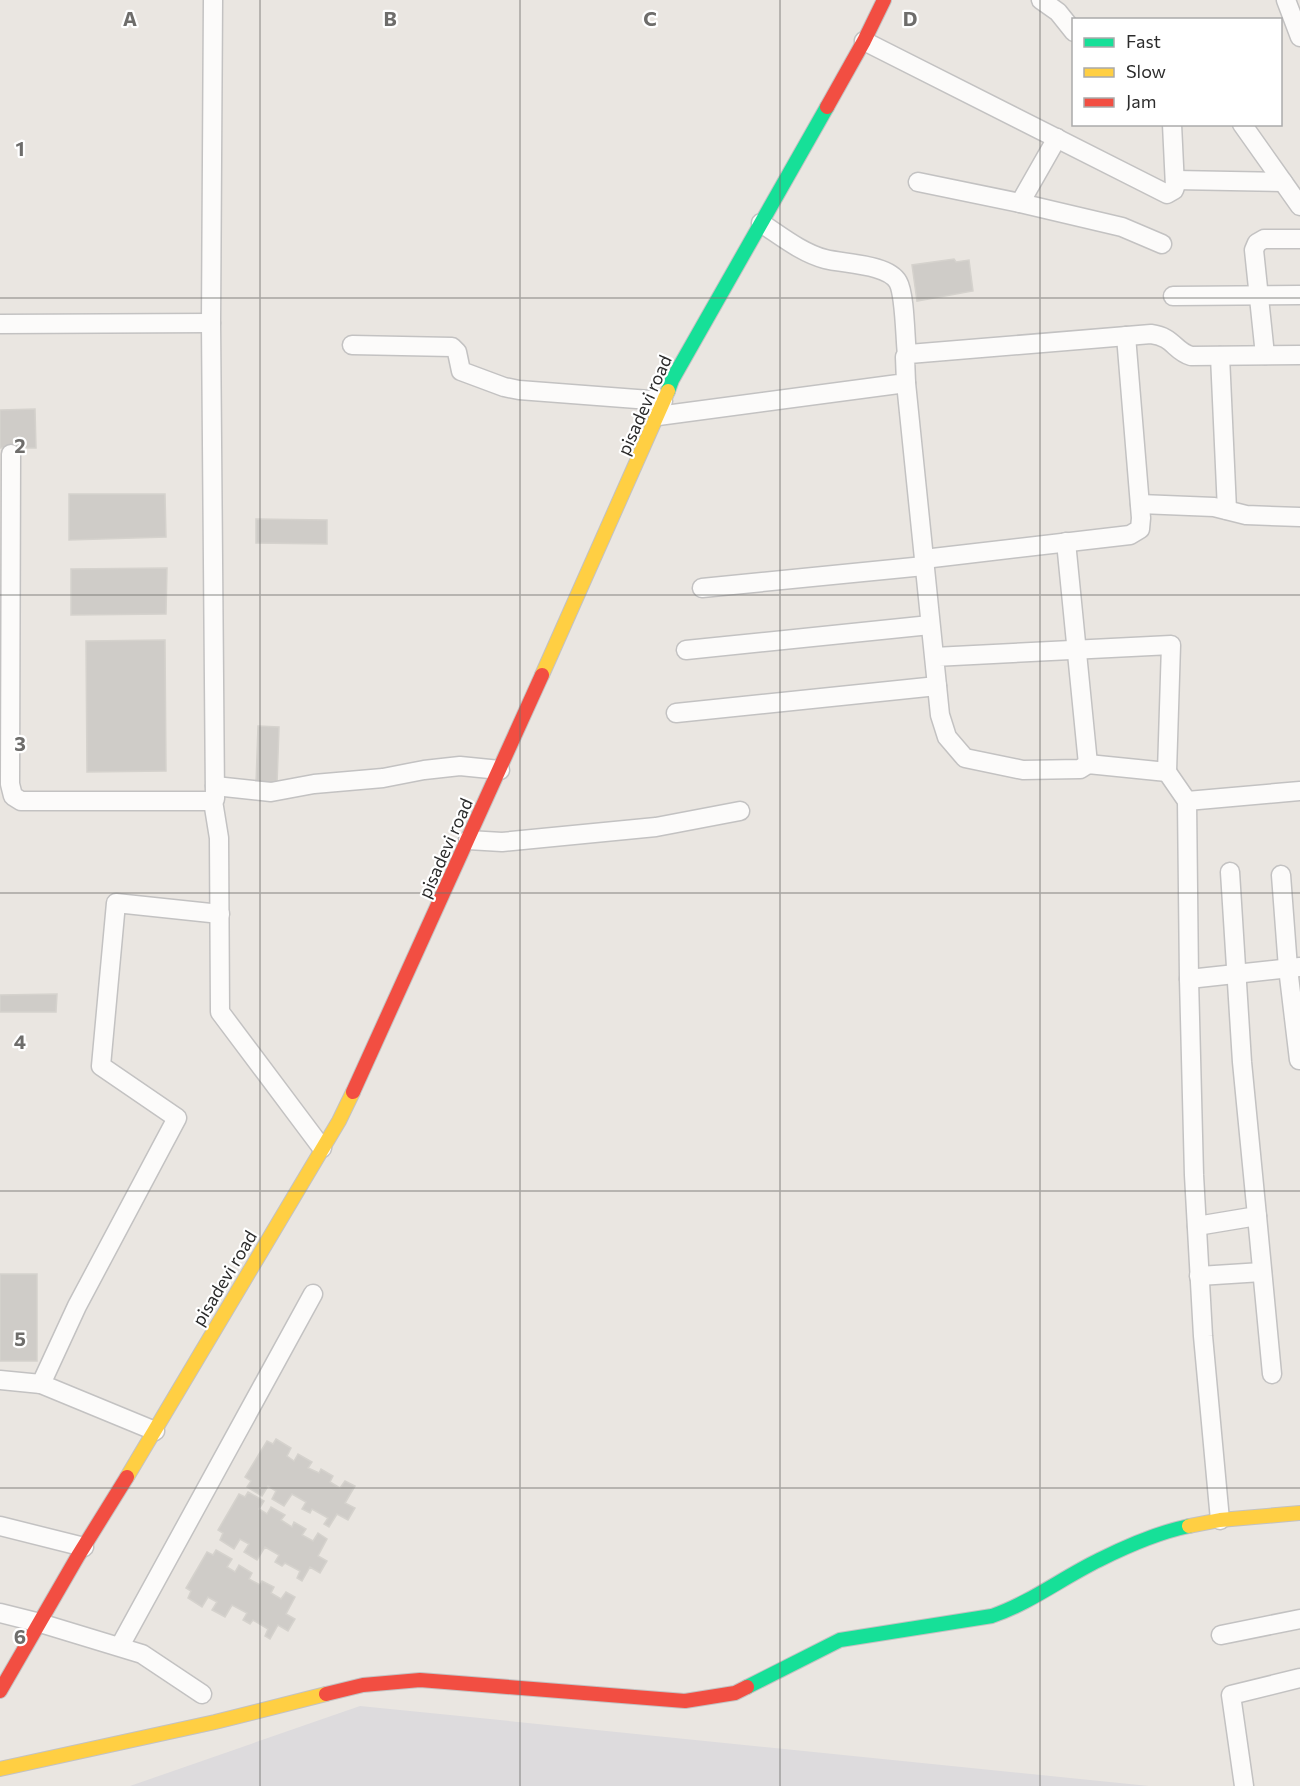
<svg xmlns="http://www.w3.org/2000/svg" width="1300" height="1786" viewBox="0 0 1300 1786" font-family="Commissioner,sans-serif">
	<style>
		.industrial { fill: #dddbdd }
		.building { fill: #cfccc8; stroke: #d5d2cd; stroke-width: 1.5 }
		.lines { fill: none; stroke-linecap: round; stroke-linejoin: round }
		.street-casing { stroke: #c3c2c2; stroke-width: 21 }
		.fast-casing { stroke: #c3c2c2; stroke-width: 16 }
		.slow-casing { stroke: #c3c2c2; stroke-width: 16 }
		.jam-casing { stroke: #c3c2c2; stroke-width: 16 }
		.street { stroke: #fcfbfa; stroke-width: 18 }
		.fast { stroke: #16e098; stroke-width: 14 }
		.slow { stroke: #ffcf43; stroke-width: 14 }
		.jam { stroke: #f24e42; stroke-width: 14 }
		.grid { fill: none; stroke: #6e6d6b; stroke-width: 1.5; stroke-opacity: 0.55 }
		.labels { text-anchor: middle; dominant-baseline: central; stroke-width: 4.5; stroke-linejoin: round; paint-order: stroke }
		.street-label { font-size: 18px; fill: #2c2c2c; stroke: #fff }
		.grid-label { font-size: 20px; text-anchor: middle; font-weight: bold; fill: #6e6d6b; stroke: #fff; stroke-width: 4.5; stroke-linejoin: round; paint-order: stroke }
	</style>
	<rect width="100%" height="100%" fill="#eae6e1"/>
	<polygon class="industrial" points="360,1706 450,1715 1149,1786 130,1786"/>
	<g class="building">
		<polygon points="954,259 956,262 969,260 973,291 917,301 912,265"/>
		<polygon points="35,409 36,448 0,448 0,410"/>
		<polygon points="69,494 165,494 166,537 69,540"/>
		<polygon points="256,519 327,520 327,544 256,543"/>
		<polygon points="167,568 166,614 71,615 71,569"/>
		<polygon points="165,640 166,771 87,772 86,641"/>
		<polygon points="258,726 279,727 277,784 256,784"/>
		<polygon points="57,994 56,1012 0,1012 0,995"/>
		<rect x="0" y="1274" width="37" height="87"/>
		<polygon points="276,1439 291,1448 287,1456 294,1461 298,1454 312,1462 308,1468 319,1473 321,1469 333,1476 330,1482 340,1488 345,1481 355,1486 345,1503 355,1508 348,1520 337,1514 329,1527 324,1524 328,1518 312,1509 310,1513 302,1509 306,1502 292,1494 284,1506 272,1499 276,1491 268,1486 262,1496 247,1487 251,1481 245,1477 267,1441 273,1444"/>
		<polygon points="248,1492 264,1501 259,1509 267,1514 271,1507 285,1515 281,1520 292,1527 294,1522 306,1529 302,1535 313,1541 318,1533 327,1539 318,1556 327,1561 320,1573 310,1567 302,1581 297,1578 300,1571 285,1563 282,1566 275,1562 279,1555 265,1547 257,1560 244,1552 249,1544 240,1539 234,1549 220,1540 223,1533 218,1530 239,1494 245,1497"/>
		<polygon points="216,1550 232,1559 227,1567 235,1572 239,1565 252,1573 249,1579 260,1585 262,1581 274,1587 271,1593 281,1599 286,1592 295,1597 286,1614 295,1619 288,1631 278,1625 270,1639 265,1636 268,1629 253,1620 250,1624 243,1620 247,1613 232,1605 225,1617 212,1610 217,1602 208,1597 202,1607 188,1598 191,1591 186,1588 207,1552 213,1555"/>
	</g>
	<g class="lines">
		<defs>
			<g id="street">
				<polyline points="1041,0 1058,12 1074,32"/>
				<polyline points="1286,0 1300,37"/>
				<polyline points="864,41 1167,194 1174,190 1175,187 1172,124"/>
				<polyline points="1242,124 1300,206"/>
				<polyline points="1175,180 1283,182"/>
				<polyline points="918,182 1020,203 1122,227 1162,244"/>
				<polyline points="1020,203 1057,138"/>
				<path d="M761,223C781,236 802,253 825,259C845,264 888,264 898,282C905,294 905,338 907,355"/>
				<polyline points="1173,296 1300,295"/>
				<polyline points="0,324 211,323"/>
				<polyline points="352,345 452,347 457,352 461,371 504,387 519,390 663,401"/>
				<polyline points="1265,355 1254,250 1257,243 1264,239 1300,239"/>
				<polyline points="1220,356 1227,510"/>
				<polyline points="906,383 940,715 947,737 965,758 1023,770 1080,769 1088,764 1167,772 1171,645 934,657"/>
				<path d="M658,416L906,383L905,357L909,354L1151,334C1174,337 1174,351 1191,356L1300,355"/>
				<polyline points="11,454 10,784 13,796 21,801 213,801 215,799 211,323 213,0"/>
				<polyline points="1140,504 1214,507 1246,515 1300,517"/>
				<polyline points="1066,542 1088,764"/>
				<polyline points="924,559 1130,535 1140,529 1141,518 1126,336"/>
				<polyline points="702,588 924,566"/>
				<polyline points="686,650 930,625"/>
				<polyline points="676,713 937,686"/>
				<polyline points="1167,772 1187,801 1189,979 1194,1175 1203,1336 1220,1520"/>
				<polyline points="215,786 271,792 314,784 383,778 424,770 460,766 500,770"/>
				<polyline points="213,801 219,838 220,1012 322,1148"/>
				<polyline points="1187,801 1300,791"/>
				<polyline points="468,840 502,842 656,827 740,811"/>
				<polyline points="1281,875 1288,968 1299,1060"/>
				<polyline points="1189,979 1300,967"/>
				<polyline points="1257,1216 1272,1374"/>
				<polyline points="1197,1226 1257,1216 1242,1062 1230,872"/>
				<polyline points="1199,1276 1262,1272"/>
				<polyline points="0,1380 41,1384 155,1431"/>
				<polyline points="41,1384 77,1306 177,1118 101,1066 116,903 220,914"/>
				<polyline points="0,1526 84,1547"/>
				<polyline points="0,1613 40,1623 142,1654 202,1694"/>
				<polyline points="1221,1635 1300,1619"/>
				<polyline points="120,1646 313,1294"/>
				<polyline points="1244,1786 1231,1695 1300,1678"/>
			</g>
			<g id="fast">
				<polyline points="668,391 672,380 827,107"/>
				<path d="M747,1687L840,1640L992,1616C1030,1603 1062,1578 1099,1560C1125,1547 1160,1532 1189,1526"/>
			</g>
			<g id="slow">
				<polyline points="542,675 668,391"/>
				<polyline points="127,1477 339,1121 353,1092"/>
				<polyline points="1189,1526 1220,1520 1300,1513"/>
				<polyline points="0,1769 215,1722 326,1694"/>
			</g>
			<g id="jam">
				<polyline points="827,107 864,41 884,0"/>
				<polyline points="353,1092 542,675"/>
				<polyline points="0,1691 78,1556 127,1477"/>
				<polyline points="326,1694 363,1685 420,1680 685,1701 735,1693 747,1687"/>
			</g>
		</defs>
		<use href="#street" class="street-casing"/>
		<use href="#fast" class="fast-casing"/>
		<use href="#slow" class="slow-casing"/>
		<use href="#jam" class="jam-casing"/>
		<use href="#street" class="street"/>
		<use href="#fast" class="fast"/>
		<use href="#slow" class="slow"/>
		<use href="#jam" class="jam"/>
	</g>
	<path class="grid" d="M260,0V1786M520,0V1786M780,0V1786M1040,0V1786M0,298H1300M0,595H1300M0,893H1300M0,1191H1300M0,1488H1300"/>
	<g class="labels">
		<g class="street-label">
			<text transform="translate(644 405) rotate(-66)">pisadevi road</text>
			<text transform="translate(445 848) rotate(-66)">pisadevi road</text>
			<text transform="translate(224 1278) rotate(-59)">pisadevi road</text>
		</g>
	</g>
	<g class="grid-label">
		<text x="130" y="26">A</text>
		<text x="390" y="26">B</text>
		<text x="650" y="26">C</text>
		<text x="910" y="26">D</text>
		<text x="20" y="156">1</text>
		<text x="20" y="453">2</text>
		<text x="20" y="751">3</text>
		<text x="20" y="1049">4</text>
		<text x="20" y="1346">5</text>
		<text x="20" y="1644">6</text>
	</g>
	<rect x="1072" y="18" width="210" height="108" fill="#ffffff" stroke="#ababab" stroke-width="1.5"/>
	<rect x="1084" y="38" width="30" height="9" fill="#16e098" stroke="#ababab" stroke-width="1.5"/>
	<text x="1126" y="48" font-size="18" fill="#2c2c2c">Fast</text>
	<rect x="1084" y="68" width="30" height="9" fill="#ffcf43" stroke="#ababab" stroke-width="1.5"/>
	<text x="1126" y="78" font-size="18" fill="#2c2c2c">Slow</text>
	<rect x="1084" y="98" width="30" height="9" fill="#f24e42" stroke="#ababab" stroke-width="1.5"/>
	<text x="1126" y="108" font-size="18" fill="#2c2c2c">Jam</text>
</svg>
